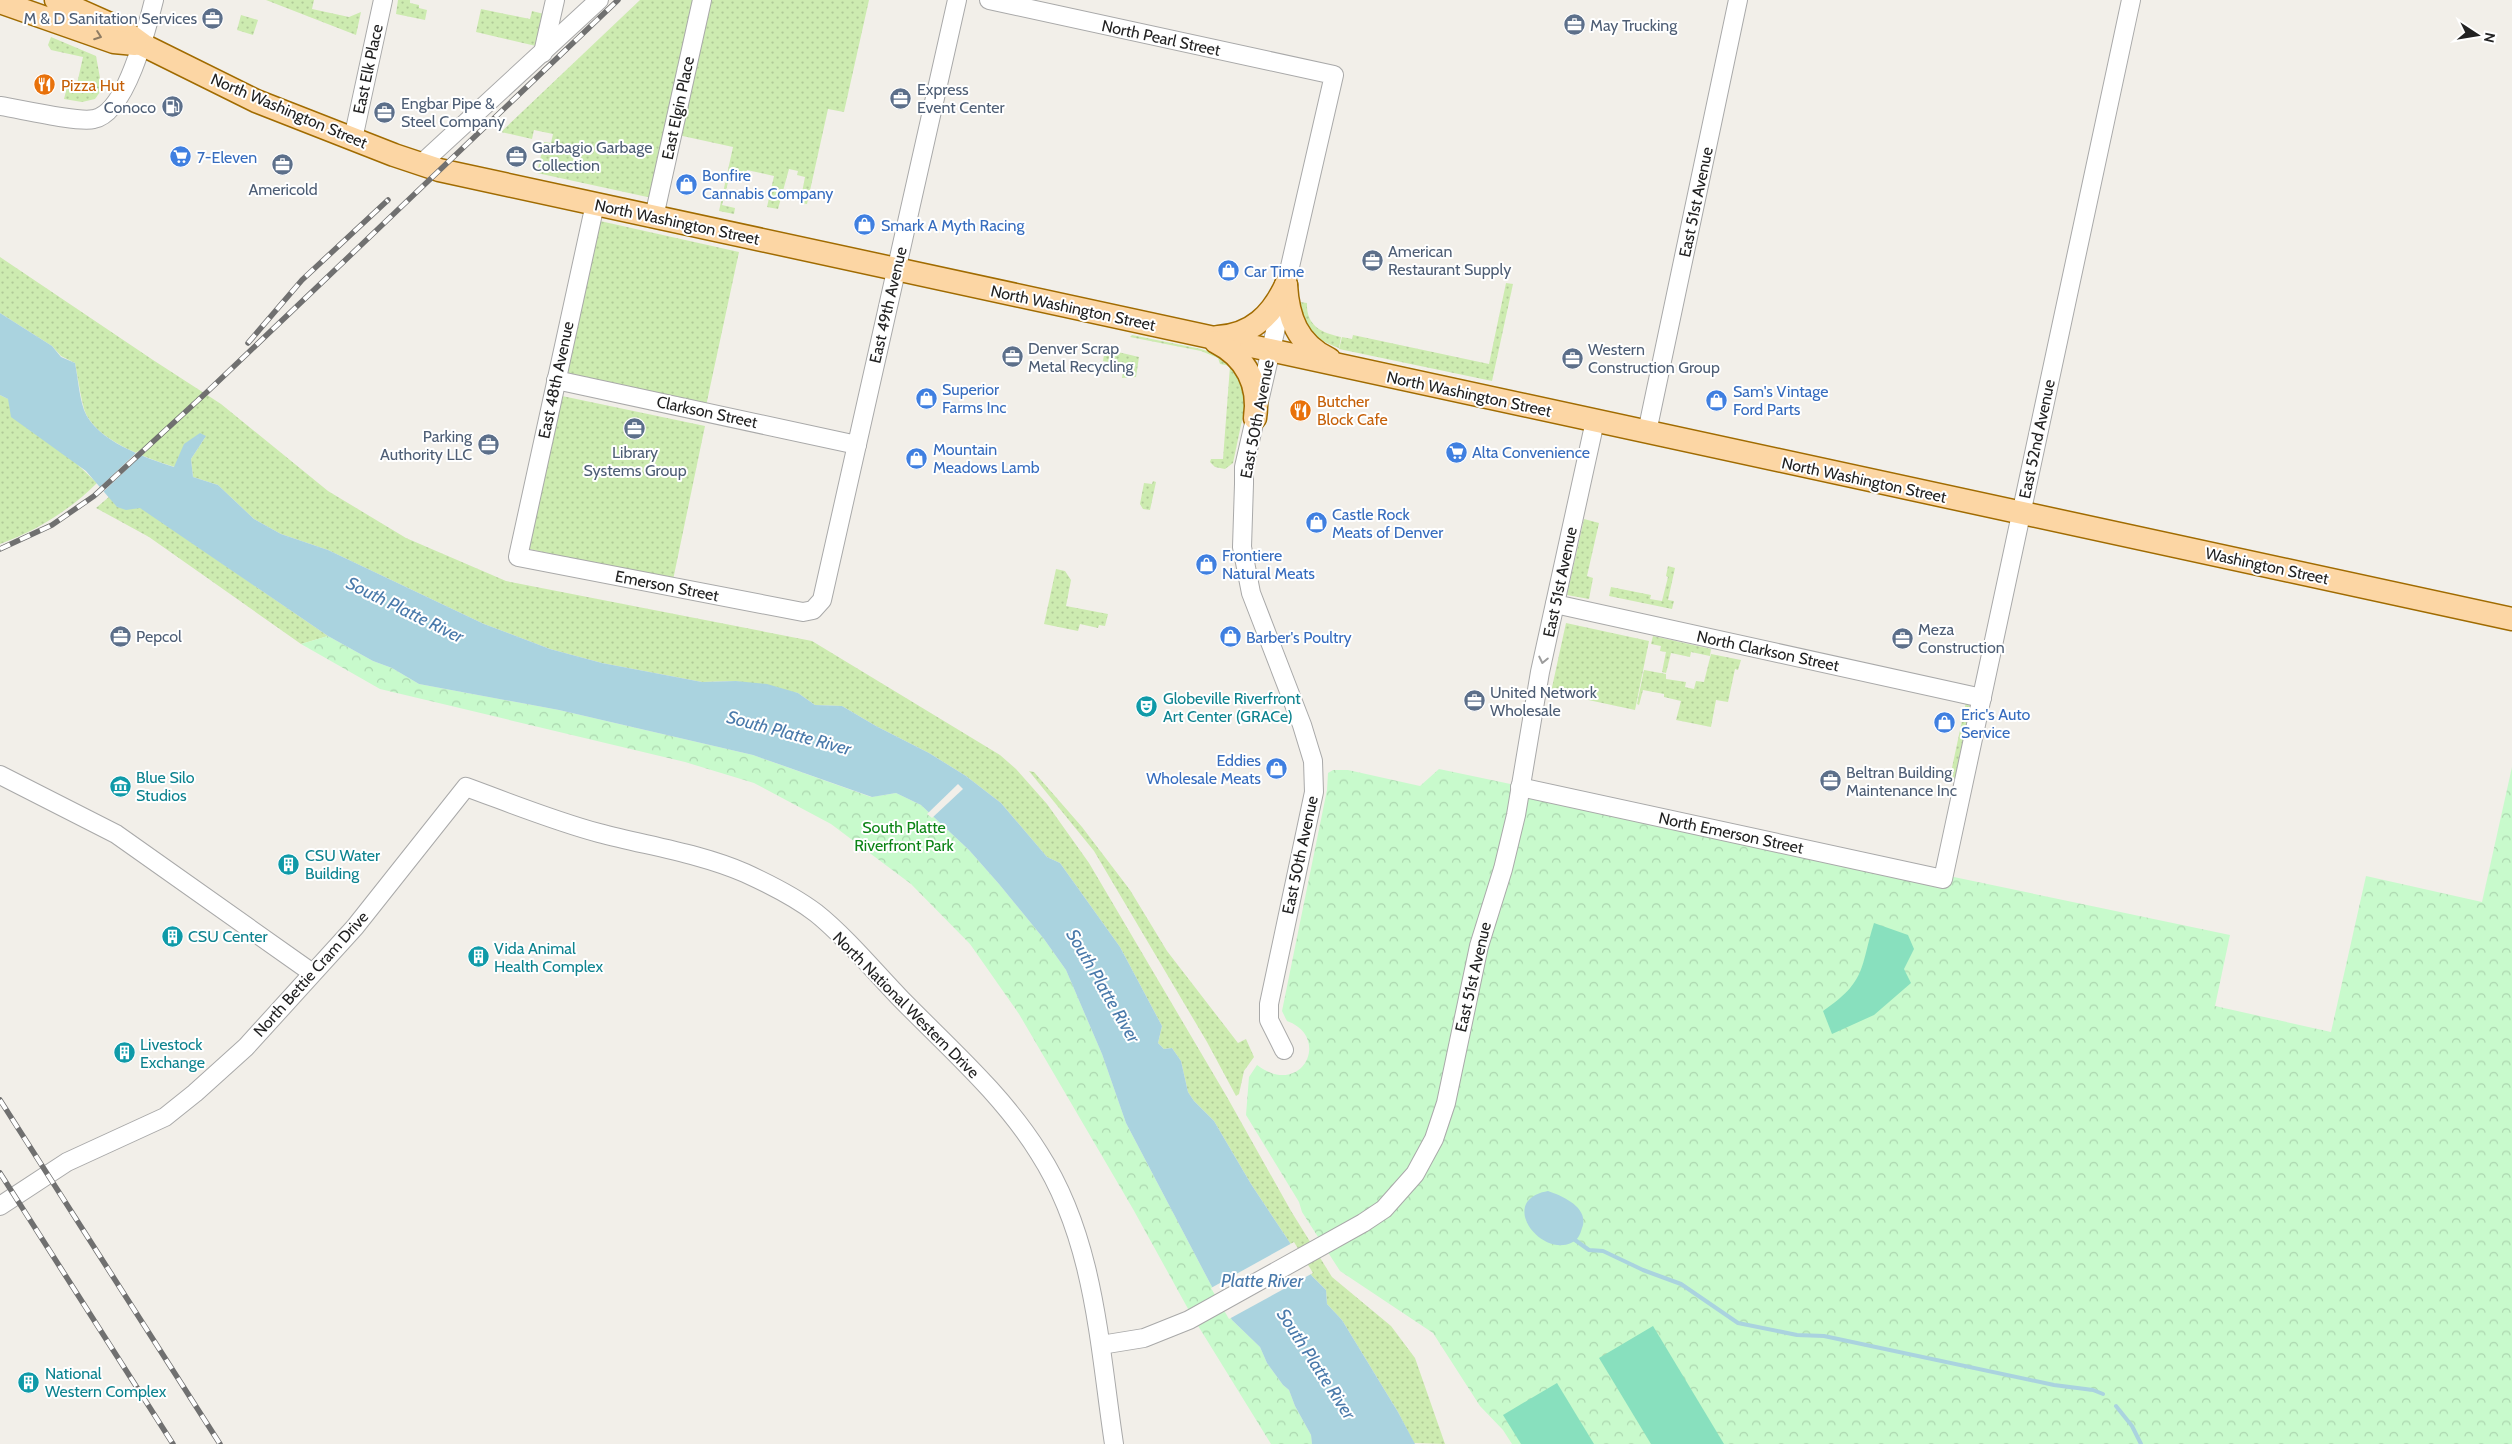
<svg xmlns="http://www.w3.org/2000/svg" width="2512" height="1444" viewBox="0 0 2512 1444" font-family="Cabin,sans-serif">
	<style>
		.grass { fill: url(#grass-dots) }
		.park { fill: url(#park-crowns) }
		.pitch { fill: #88e0be }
		.water { fill: #aad3df }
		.pier { fill: #f2efe9 }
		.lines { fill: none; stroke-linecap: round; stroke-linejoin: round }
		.stream { stroke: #aad3df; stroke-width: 4 }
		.minor-casing { stroke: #a9a9a9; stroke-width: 20 }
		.major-casing { stroke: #a06b00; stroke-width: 25 }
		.minor { stroke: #fff; stroke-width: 18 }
		.major { stroke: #fcd6a4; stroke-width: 22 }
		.rail-casing { stroke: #707070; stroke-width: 5.5 }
		.rail { stroke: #fff; stroke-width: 4; stroke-dasharray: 11; stroke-linecap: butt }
		.oneway { stroke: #8f7c63 }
		.oneway2 { stroke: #9c9c9c }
		.labels { text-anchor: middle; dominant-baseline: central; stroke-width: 4; stroke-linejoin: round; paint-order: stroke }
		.service-label { font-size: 16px; fill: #4e5e75; stroke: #fff; text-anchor: start }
		.street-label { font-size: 16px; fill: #222; stroke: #fff }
		.food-label { font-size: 16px; fill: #c56008; stroke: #fff; text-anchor: start }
		.shop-label { font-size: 16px; fill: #366cbe; stroke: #fff; text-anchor: start }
		.culture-label { font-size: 16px; fill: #0d838f; stroke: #fff; text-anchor: start }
		.park-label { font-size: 16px; fill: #0c8416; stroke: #fff }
		.water-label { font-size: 18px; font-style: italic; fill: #4a7aab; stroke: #fff }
	</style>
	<defs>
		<pattern id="grass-dots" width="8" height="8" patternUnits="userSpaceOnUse" patternTransform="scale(1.25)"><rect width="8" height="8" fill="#cdebb0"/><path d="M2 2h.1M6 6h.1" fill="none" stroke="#b0c997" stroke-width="1.8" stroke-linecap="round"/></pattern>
		<pattern id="park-crowns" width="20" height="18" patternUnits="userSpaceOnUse" patternTransform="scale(1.25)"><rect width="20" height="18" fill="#c8facc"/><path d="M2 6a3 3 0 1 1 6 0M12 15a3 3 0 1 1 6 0" fill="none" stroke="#acd6af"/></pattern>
	</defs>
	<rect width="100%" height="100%" fill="#f2efe9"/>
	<g class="grass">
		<polygon points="266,0 314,0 312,9 349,17 361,12 356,35"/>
		<polygon points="398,0 410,0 410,3 419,5 419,8 427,10 425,20 396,14"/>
		<polygon points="640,0 694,0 652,198 537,173 544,142 551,143 553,134 534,130 532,139 501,132"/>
		<polygon points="707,0 869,0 844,112 828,109 807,204 800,203 805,177 797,175 798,171 789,169 778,209 767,207 774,176 747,170 745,178 730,175 722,205 735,208 734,214 719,211 733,147 678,135"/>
		<polygon points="481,9 530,19 532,11 544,14 536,46 476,32"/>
		<polygon points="241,15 258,20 253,35 237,30"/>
		<polygon points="51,37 96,56 102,89 95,99 82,102 64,99 68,83 77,84 83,57 51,50 48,45"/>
		<polygon points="600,221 739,252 706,406 566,376"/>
		<path d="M0,257L153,360L221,404L328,491L406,538L506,581L812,641L1000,755L1016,769L1047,804L1089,863L1227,1097L1291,1211L1332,1277L1391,1326L1415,1358L1445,1444L1414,1443L1398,1412L1342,1320L1327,1304L1326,1290L1312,1276L1251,1184L1214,1121L1194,1101L1188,1092L1181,1061L1172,1048L1164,1049L1158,1043L1162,1026L1120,947L1060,863L1047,857L1001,803L966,776L929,753L876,726L842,706L815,705L798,693L736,681L702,682L602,663L550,649L484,624L328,550L281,534L254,519L218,485L193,477L191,459L206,436L175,467C146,458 94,440 84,409C80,394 78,378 75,363L61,356L52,346L0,313Z"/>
		<polygon points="1506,283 1513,284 1492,381 1339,349 1342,337 1352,339 1353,335 1489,364"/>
		<path d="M1300,302L1307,303C1306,326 1322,333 1341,337L1339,348C1317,340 1298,328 1300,302Z"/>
		<polygon points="1132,335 1201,349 1222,356 1239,370 1246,401 1233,463 1225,469 1215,467 1210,462 1211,459 1223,459 1230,366 1220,364 1218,358 1201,351 1130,337"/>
		<polygon points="1105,349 1139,357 1136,377 1122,378 1124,365 1103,361"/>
		<path d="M0,395L8,399L97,483C70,510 36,531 0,544Z"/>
		<polygon points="562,396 705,426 673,580 529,549"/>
		<polygon points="1153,481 1156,482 1150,510 1143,509 1140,504 1144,483 1152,484"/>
		<path d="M110,496C119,509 124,511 140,507L328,636L301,644L149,537L96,508Z"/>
		<polygon points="1584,519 1599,523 1587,576 1593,578 1589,599 1567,595"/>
		<polygon points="1668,566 1675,568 1668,600 1674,601 1672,609 1609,596 1611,587 1651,595 1650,599 1662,601 1668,577 1666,576"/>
		<polygon points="1056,569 1065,571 1071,580 1066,606 1108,614 1105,626 1099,625 1098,628 1080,624 1078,631 1044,624"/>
		<polygon points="1566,623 1649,641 1635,710 1551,692"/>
		<polygon points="1653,636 1711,649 1710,656 1691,652 1690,657 1671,653 1666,673 1662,672 1666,652 1660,651 1661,646 1651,644"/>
		<polygon points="1711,654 1741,660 1738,670 1735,669 1728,702 1716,700 1711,727 1676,720 1681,701 1664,697 1664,694 1643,690 1639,705 1637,704 1644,670 1666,674 1666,679 1686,682 1685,687 1694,689 1696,681 1704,682"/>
		<polygon points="1966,702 1971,707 1956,779 1950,777"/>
		<polygon points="1029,771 1034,772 1082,827 1130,890 1167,951 1238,1043 1246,1039 1254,1057 1244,1071 1239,1094 1236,1096 1207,1042 1094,851"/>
	</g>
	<g class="park">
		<polygon points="328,636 373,661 392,668 419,684 559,710 753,755 871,797 896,793 921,805 969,850 999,884 1044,939 1066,970 1102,1054 1126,1123 1211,1285 1232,1320 1260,1347 1267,1363 1283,1385 1289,1390 1295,1406 1311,1435 1312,1444 1271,1444 1192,1316 1133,1209 1019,1014 970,944 911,884 831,824 754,783 685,762 380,689 301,644"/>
		<path d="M2512,767V1444H1512L1503,1430L1480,1406L1433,1333L1340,1271L1302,1212L1299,1202L1246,1115L1249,1077L1257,1065C1302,1099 1332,1037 1287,1021L1282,1011L1327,790L1328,773L1333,770H1348L1420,786L1439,769L2230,935L2215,1006L2331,1032L2366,876L2482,902Z"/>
	</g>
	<g class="pitch">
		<path d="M1874,923L1908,935L1914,949L1904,969L1911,983L1874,1015L1832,1034L1823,1011C1867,981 1860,968 1874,923Z"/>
		<polygon points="1653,1326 1724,1444 1651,1444 1599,1358"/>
		<polygon points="1557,1383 1594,1444 1521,1444 1503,1415"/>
	</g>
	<g class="water">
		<path d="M0,313L52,346L61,357L75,363C78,378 79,395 84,410C96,441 146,458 174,467L184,444L200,433L206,436L191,459L193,477L218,485L254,519L281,534L328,550L484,624L550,649L602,663L702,682L736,681L767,684L798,693L815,705L842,706L876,726L929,753L966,776L1001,803L1047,857L1060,863L1120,947L1162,1026L1158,1043L1164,1049L1172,1048L1181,1061L1188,1092L1194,1101L1214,1121L1251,1184L1312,1276L1326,1290L1327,1304L1342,1320L1398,1412L1415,1444H1312L1311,1435L1295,1406L1289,1390L1283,1385L1267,1363L1260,1347L1232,1320L1211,1285L1126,1123L1102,1054L1066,970L1044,939L999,884L969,850L921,805L896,793L872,797L753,755L559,710L419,684L392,668L373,661L328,636L140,508L126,510L117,507L86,471L11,417L8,399L0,395Z"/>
		<path d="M1548,1191C1563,1196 1590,1208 1582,1228C1580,1235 1578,1240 1571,1243C1540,1257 1497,1200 1548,1191Z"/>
	</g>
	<g class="pier">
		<polygon points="138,451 144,453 103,492 99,488"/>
		<polygon points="958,784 963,789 932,818 927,814"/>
		<polygon points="1294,1242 1313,1273 1229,1319 1211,1288"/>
	</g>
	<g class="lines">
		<g class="stream">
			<polyline points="1575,1240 1589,1250 1603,1251 1643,1270 1681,1284 1738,1323 1797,1335 1824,1336 2054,1385 2093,1390 2103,1394"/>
			<polyline points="2116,1406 2132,1426 2141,1444"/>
		</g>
		<defs>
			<g id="minor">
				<polyline points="989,0 1334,75 1244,467 1244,484 1242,547 1251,593 1302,725 1313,761 1314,792 1269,1004 1269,1020 1284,1050"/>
				<polyline points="543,53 555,0"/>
				<path d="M0,106C20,109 78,123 94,119C126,113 147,28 154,0"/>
				<polyline points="353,139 383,0"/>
				<polyline points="421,164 599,0"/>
				<polyline points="595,204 518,557 803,612 813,610 822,600 957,0"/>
				<polyline points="654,217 702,0"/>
				<polyline points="556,380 857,445"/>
				<polyline points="1647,432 1738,0"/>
				<polyline points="1555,604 1982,698"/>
				<polyline points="0,775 116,834 311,972"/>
				<polyline points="1520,787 1943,879 2131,0"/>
				<path d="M0,1206L67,1162L165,1117L195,1093L246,1047L355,927L466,787C510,803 554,821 599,833C648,846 699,853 745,873C769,884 795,897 816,913C845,936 875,972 901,999C949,1048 1003,1095 1039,1153C1095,1240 1099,1345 1114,1444"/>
				<polyline points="1101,1345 1144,1338 1189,1320 1363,1223 1384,1209 1415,1174 1434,1139 1446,1103 1479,946 1503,869 1516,815 1540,672 1595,421"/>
			</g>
			<g id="major">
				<polyline points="56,0 121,29 143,45 256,101 394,155 439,170 2512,619"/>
				<polyline points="0,2 114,42 135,44"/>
				<path d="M1286,285C1288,317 1297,344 1329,359"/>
				<path d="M1218,337C1252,335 1272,315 1286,285"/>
				<path d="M1216,342C1246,357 1260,385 1255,418"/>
			</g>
		</defs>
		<use href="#minor" class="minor-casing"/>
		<use href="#major" class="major-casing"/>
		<use href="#minor" class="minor"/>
		<use href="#major" class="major"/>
		<defs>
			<g id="rail">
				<polyline points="248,343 302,280 388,200"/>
				<polyline points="0,549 52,525 94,496 207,392 618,0"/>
				<polyline points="0,1100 220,1444"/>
				<polyline points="0,1173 173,1444"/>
			</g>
		</defs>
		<use href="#rail" class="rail-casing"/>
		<use href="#rail" class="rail"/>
	</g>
	<defs><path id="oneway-chevron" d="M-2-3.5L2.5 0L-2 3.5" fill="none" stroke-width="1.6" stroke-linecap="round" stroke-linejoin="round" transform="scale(1.25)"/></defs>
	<use class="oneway" href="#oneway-chevron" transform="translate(98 36) rotate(20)"/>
	<use class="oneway2" href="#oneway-chevron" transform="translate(1543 660) rotate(102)"/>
	<defs>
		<symbol id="office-disc" viewBox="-11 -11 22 22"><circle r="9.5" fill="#5c6f8a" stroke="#fff"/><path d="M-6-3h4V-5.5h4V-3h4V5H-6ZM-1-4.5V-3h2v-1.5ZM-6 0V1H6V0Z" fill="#fff"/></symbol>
		<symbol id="restaurant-disc" viewBox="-11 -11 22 22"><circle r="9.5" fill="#e8710a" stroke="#fff"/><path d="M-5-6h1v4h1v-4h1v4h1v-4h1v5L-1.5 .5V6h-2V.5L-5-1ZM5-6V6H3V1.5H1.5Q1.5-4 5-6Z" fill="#fff"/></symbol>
		<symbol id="fuel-disc" viewBox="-11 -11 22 22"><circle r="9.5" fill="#5c6f8a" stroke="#fff"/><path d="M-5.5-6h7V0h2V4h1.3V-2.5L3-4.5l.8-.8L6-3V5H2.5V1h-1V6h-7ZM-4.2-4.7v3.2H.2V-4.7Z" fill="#fff"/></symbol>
		<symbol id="supermarket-disc" viewBox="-11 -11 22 22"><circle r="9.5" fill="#3f7fe0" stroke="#fff"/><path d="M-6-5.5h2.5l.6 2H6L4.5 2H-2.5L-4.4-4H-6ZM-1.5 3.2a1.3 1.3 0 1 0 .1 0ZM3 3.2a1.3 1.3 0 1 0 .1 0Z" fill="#fff"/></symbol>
		<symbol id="shop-disc" viewBox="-11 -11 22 22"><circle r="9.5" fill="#3f7fe0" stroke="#fff"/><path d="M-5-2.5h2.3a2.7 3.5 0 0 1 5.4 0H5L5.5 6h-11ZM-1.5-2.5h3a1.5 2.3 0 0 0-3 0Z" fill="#fff"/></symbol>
		<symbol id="theatre-disc" viewBox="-11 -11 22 22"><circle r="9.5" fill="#0f9aa8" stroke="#fff"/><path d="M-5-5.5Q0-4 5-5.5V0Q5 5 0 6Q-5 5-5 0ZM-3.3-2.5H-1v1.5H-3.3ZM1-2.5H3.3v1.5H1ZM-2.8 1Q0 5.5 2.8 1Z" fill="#fff"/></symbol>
		<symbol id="museum-disc" viewBox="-11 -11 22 22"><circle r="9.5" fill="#0f9aa8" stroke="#fff"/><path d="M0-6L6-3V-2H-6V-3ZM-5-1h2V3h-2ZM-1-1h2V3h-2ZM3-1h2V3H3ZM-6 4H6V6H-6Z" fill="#fff"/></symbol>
		<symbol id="building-disc" viewBox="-11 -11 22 22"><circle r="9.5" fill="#0f9aa8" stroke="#fff"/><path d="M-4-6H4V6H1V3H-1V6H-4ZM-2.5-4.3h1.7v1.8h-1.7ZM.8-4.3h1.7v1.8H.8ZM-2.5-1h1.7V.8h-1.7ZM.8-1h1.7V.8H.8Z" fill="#fff"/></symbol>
	</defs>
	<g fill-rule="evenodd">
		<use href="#office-disc" x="200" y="6" width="25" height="25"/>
		<use href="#office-disc" x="1562" y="12" width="25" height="25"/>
		<use href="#restaurant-disc" x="32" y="72" width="25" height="25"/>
		<use href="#office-disc" x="888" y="86" width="25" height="25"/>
		<use href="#fuel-disc" x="160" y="94" width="25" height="25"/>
		<use href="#office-disc" x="372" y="100" width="25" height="25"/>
		<use href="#office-disc" x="504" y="144" width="25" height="25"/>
		<use href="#supermarket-disc" x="168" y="144" width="25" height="25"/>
		<use href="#office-disc" x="270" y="152" width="25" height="25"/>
		<use href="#shop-disc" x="674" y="172" width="25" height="25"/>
		<use href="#shop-disc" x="852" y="212" width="25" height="25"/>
		<use href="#office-disc" x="1360" y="248" width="25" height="25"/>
		<use href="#shop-disc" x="1216" y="258" width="25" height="25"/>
		<use href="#office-disc" x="1000" y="344" width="25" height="25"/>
		<use href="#office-disc" x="1560" y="346" width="25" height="25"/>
		<use href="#shop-disc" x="914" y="386" width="25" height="25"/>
		<use href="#shop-disc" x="1704" y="388" width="25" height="25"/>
		<use href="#restaurant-disc" x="1288" y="398" width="25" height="25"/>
		<use href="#office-disc" x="622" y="416" width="25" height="25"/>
		<use href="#office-disc" x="476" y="432" width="25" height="25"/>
		<use href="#supermarket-disc" x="1444" y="440" width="25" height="25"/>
		<use href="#shop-disc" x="904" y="446" width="25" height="25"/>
		<use href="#shop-disc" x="1304" y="510" width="25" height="25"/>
		<use href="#shop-disc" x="1194" y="552" width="25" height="25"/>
		<use href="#office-disc" x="108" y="624" width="25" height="25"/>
		<use href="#shop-disc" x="1218" y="624" width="25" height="25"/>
		<use href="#office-disc" x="1890" y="626" width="25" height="25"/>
		<use href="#office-disc" x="1462" y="688" width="25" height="25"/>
		<use href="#theatre-disc" x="1134" y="694" width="25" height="25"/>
		<use href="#shop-disc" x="1932" y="710" width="25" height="25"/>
		<use href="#shop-disc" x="1264" y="756" width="25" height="25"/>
		<use href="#office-disc" x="1818" y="768" width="25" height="25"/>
		<use href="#museum-disc" x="108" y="774" width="25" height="25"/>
		<use href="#building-disc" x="276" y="852" width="25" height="25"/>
		<use href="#building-disc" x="160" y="924" width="25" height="25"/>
		<use href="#building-disc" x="466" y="944" width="25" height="25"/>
		<use href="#building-disc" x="112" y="1040" width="25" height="25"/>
		<use href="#building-disc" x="16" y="1370" width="25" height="25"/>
	</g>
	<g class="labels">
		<g class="service-label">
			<text x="197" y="18" text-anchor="end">M &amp; D Sanitation Services</text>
			<text x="1590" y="25">May Trucking</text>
			<text x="917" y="89">Express<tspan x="917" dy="18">Event Center</tspan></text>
			<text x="401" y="103">Engbar Pipe &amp;<tspan x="401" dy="18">Steel Company</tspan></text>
			<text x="156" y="107" text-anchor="end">Conoco</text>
			<text x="532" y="147">Garbagio Garbage<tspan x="532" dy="18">Collection</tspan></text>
			<text x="283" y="189" text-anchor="middle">Americold</text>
			<text x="1388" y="251">American<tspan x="1388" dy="18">Restaurant Supply</tspan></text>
			<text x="1028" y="348">Denver Scrap<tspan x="1028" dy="18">Metal Recycling</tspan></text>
			<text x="1588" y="349">Western<tspan x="1588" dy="18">Construction Group</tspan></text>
			<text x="472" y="436" text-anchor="end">Parking<tspan x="472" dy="18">Authority LLC</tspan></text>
			<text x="635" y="452" text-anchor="middle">Library<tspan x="635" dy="18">Systems Group</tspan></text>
			<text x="1918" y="629">Meza<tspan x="1918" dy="18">Construction</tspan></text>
			<text x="136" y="636">Pepcol</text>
			<text x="1490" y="692">United Network<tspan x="1490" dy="18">Wholesale</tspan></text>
			<text x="1846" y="772">Beltran Building<tspan x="1846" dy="18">Maintenance Inc</tspan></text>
		</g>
		<g class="street-label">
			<text transform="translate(1161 38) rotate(12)">North Pearl Street</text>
			<text transform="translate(368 69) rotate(-78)">East Elk Place</text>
			<text transform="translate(678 108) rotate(-78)">East Elgin Place</text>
			<text transform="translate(289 111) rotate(23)">North Washington Street</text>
			<text transform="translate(1696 202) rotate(-78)">East 51st Avenue</text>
			<text transform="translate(677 222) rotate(12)">North Washington Street</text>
			<text transform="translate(888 305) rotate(-77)">East 49th Avenue</text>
			<text transform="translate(1073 308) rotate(12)">North Washington Street</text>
			<text transform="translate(556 380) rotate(-78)">East 48th Avenue</text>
			<text transform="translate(1469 394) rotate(12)">North Washington Street</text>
			<text transform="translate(707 412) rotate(12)">Clarkson Street</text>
			<text transform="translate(1257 419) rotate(-79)">East 50th Avenue</text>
			<text transform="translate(2037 439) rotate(-78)">East 52nd Avenue</text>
			<text transform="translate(1864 480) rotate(12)">North Washington Street</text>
			<text transform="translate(2267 566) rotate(12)">Washington Street</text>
			<text transform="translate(1560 582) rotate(-78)">East 51st Avenue</text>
			<text transform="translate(667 586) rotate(11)">Emerson Street</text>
			<text transform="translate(1768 651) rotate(12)">North Clarkson Street</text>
			<text transform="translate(1731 833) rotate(12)">North Emerson Street</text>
			<text transform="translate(1300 855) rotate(-78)">East 50th Avenue</text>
			<text transform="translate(311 974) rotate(-48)">North Bettie Cram Drive</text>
			<text transform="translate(1473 977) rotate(-77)">East 51st Avenue</text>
			<text transform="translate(906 1005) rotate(45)">North National Western Drive</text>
		</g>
		<g class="food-label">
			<text x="61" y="85">Pizza Hut</text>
			<text x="1317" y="401">Butcher<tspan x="1317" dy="18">Block Cafe</tspan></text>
		</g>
		<g class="shop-label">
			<text x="197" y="157">7-Eleven</text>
			<text x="702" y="175">Bonfire<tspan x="702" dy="18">Cannabis Company</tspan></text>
			<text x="881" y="225">Smark A Myth Racing</text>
			<text x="1244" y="271">Car Time</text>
			<text x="942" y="389">Superior<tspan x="942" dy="18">Farms Inc</tspan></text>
			<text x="1733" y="391">Sam's Vintage<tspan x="1733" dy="18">Ford Parts</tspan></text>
			<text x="933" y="449">Mountain<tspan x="933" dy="18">Meadows Lamb</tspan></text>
			<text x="1472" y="452">Alta Convenience</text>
			<text x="1332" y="514">Castle Rock<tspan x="1332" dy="18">Meats of Denver</tspan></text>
			<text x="1222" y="555">Frontiere<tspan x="1222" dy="18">Natural Meats</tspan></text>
			<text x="1246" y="637">Barber's Poultry</text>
			<text x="1961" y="714">Eric's Auto<tspan x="1961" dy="18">Service</tspan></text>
			<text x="1261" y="760" text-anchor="end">Eddies<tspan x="1261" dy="18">Wholesale Meats</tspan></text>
		</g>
		<g class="culture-label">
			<text x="1163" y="698">Globeville Riverfront<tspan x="1163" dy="18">Art Center (GRACe)</tspan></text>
			<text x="136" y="777">Blue Silo<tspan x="136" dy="18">Studios</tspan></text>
			<text x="305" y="855">CSU Water<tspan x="305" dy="18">Building</tspan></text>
			<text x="188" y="936">CSU Center</text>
			<text x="494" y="948">Vida Animal<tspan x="494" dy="18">Health Complex</tspan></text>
			<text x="140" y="1044">Livestock<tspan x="140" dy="18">Exchange</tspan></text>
			<text x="45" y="1373">National<tspan x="45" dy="18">Western Complex</tspan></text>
		</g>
		<g class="park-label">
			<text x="904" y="827">South Platte<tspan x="904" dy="18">Riverfront Park</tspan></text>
		</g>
		<g class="water-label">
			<text transform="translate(405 610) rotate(26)">South Platte River</text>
			<text transform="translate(789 733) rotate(15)">South Platte River</text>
			<text transform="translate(1103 986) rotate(60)">South Platte River</text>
			<text x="1262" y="1281">Platte River</text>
			<text transform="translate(1316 1364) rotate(57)">South Platte River</text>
		</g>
	</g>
	<g transform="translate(2477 35) rotate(102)" stroke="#ffffff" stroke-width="4" paint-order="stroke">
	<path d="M0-4L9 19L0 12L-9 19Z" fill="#222222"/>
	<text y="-8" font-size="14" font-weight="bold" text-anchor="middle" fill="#222222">N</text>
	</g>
</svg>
